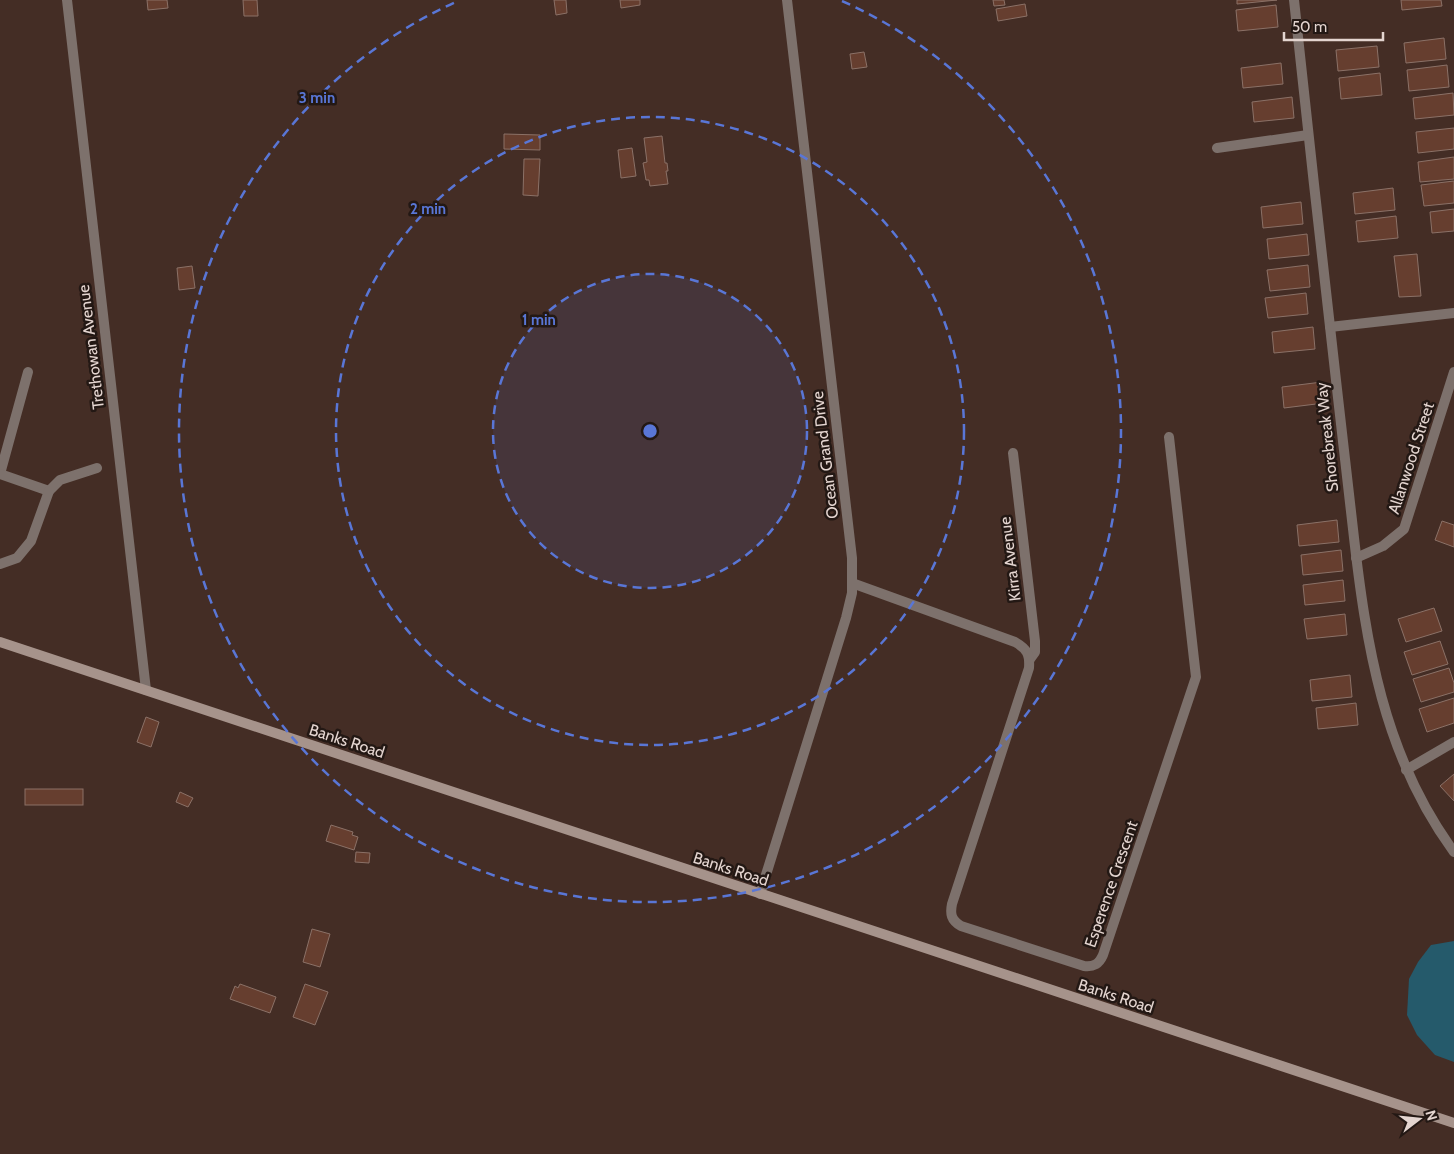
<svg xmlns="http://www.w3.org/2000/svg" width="1454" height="1154" viewBox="0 0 1454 1154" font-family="Cabin,sans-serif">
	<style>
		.water { fill: #255a6b }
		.building { fill: #663e2f; stroke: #8b7167 }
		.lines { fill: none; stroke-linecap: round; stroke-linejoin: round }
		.street { stroke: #7d716c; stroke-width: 10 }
		.secondary { stroke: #a6938b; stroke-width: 10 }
		.ring { fill: none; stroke: #5976d6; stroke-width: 2.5; stroke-dasharray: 9 6 }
		.labels { text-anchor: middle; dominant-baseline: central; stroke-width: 5; stroke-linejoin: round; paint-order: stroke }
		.street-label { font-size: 16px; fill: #e4d5d0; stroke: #231814 }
		.centre { fill: #5976d6; stroke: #231814; stroke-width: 2.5 }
		.ring-label { font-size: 15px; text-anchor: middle; font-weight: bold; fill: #5976d6; stroke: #231814; stroke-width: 5; stroke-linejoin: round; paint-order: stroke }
	</style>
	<rect width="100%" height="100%" fill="#442d25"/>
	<polygon class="water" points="1454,941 1454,1062 1435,1055 1417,1035 1407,1015 1409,979 1418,962 1431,945"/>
	<g class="building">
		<polygon points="147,0 167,0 168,8 148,10"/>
		<polygon points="243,0 257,0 258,16 244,16"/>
		<polygon points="554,0 566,0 567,13 556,15"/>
		<polygon points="620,0 640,0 640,5 621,8"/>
		<polygon points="993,0 1004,0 1005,5 994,6"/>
		<polygon points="1237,0 1277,0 1237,4"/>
		<polygon points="1401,0 1441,0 1442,6 1402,10"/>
		<polygon points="1025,4 1027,16 998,21 996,9"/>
		<polygon points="1276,5 1278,27 1238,31 1236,10"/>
		<polygon points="1444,38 1446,59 1406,63 1404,43"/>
		<polygon points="1377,46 1379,67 1338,71 1336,50"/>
		<polygon points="864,52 867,67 852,69 850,54"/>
		<polygon points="1281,63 1283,84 1243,88 1241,68"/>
		<polygon points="1447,65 1449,87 1409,91 1407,70"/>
		<polygon points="1380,73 1382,95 1341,99 1339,78"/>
		<polygon points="1453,93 1454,115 1415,119 1413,98"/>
		<polygon points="1292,97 1294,118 1254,122 1252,102"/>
		<polygon points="1454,128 1454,149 1418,153 1416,132"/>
		<polygon points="504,134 540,135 540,150 504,149"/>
		<polygon points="662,136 665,163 667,163 668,171 666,171 668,184 650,186 649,180 646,180 643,163 647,162 644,138"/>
		<polygon points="632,148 636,176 621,178 618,150"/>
		<polygon points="1454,157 1454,179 1420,182 1418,162"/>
		<polygon points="524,159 540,159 538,196 523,195"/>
		<polygon points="1454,181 1454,203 1424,206 1421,185"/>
		<polygon points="1393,188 1395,210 1355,214 1353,193"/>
		<polygon points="1301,202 1303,224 1263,228 1261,207"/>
		<polygon points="1454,209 1454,231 1432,233 1430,212"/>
		<polygon points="1396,216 1398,238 1358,242 1356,221"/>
		<polygon points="1307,234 1309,255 1269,259 1267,239"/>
		<polygon points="1417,254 1421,296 1399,297 1394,256"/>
		<polygon points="1308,265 1310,287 1270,291 1267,270"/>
		<polygon points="192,266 195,288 179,290 177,268"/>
		<polygon points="1306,293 1308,314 1268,318 1265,298"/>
		<polygon points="1313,327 1315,349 1274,353 1272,332"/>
		<polygon points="1322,382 1324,403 1284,408 1282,387"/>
		<polygon points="1337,520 1339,542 1299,546 1297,525"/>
		<polygon points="1442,521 1454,525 1454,547 1435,540"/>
		<polygon points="1341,550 1343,571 1303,575 1301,555"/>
		<polygon points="1343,580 1345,601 1305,605 1303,585"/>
		<polygon points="1434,608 1442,631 1406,642 1398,619"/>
		<polygon points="1345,614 1347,635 1307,639 1304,619"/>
		<polygon points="1440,641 1448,664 1412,675 1404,652"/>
		<polygon points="1449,668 1454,683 1454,692 1421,702 1413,679"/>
		<polygon points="1350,675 1352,697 1312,701 1310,680"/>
		<polygon points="1454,698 1454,723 1427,732 1419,709"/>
		<polygon points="1356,703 1358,725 1318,729 1316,708"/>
		<polygon points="146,717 159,722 151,747 137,742"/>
		<polygon points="1454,774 1454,801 1440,786"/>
		<rect x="25" y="789" width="58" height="16"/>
		<polygon points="180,792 193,798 188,807 176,802"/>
		<polygon points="331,825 353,832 352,835 358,837 354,850 326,841"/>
		<polygon points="356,852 370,853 369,863 355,862"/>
		<polygon points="312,929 330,934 320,967 303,962"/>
		<polygon points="240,984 276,997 270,1013 230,999 235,986 238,988"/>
		<polygon points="305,984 328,992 315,1025 293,1017"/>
	</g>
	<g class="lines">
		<g class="street">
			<polyline points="67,0 146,690"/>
			<path d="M1294,0C1308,130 1322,259 1337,389C1342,436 1348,482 1353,529C1366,645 1383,755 1454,852"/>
			<polyline points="1217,148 1308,135"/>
			<polyline points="1330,327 1454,313"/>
			<polyline points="1013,453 1035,641 1035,652 1030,659"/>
			<polyline points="0,474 28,372"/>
			<polyline points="0,474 49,491"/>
			<polyline points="1356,558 1383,546 1404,529 1454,372"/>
			<polyline points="0,564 17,558 31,541 49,491 60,480 97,468"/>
			<path d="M852,583L1015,642C1027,649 1030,654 1029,668L952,904C950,914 951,920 961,926L1084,966C1094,967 1099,964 1103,955L1196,677L1169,437"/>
			<polyline points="1406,770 1454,742"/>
			<polyline points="760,894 846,618 852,593 852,558 787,0"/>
		</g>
		<polyline class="secondary" points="0,642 1454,1123"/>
	</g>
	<circle cx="650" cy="431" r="157" fill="#5976d6" fill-opacity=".12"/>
	<g class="ring">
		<circle cx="650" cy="431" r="157"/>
		<circle cx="650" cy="431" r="314"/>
		<path d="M842 1A471 471 0 1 1 458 1"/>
	</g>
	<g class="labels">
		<g class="street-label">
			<text transform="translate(91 347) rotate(-97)">Trethowan Avenue</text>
			<text transform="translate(1327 437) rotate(-96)">Shorebreak Way</text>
			<text transform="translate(825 455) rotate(-97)">Ocean Grand Drive</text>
			<text transform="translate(1411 458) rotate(-72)">Allanwood Street</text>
			<text transform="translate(1010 559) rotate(-97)">Kirra Avenue</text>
			<text transform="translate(347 741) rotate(18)">Banks Road</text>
			<text transform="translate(731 869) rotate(18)">Banks Road</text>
			<text transform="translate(1111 884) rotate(-71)">Esperence Crescent</text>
			<text transform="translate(1116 996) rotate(18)">Banks Road</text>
		</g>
	</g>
	<circle cx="650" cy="431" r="8" class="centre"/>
	<g class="ring-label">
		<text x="317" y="103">3 min</text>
		<text x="428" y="214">2 min</text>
		<text x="539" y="325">1 min</text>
	</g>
	<g transform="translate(1419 1119) rotate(74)" stroke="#231814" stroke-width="4" paint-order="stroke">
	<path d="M0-4L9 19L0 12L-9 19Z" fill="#e4d5d0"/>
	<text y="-8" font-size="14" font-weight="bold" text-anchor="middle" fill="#e4d5d0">N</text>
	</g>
	<path d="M1284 32v8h99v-8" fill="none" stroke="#e4d5d0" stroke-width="2.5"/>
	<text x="1292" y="32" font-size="15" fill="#e4d5d0" stroke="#231814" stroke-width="4" paint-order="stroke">50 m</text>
</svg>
